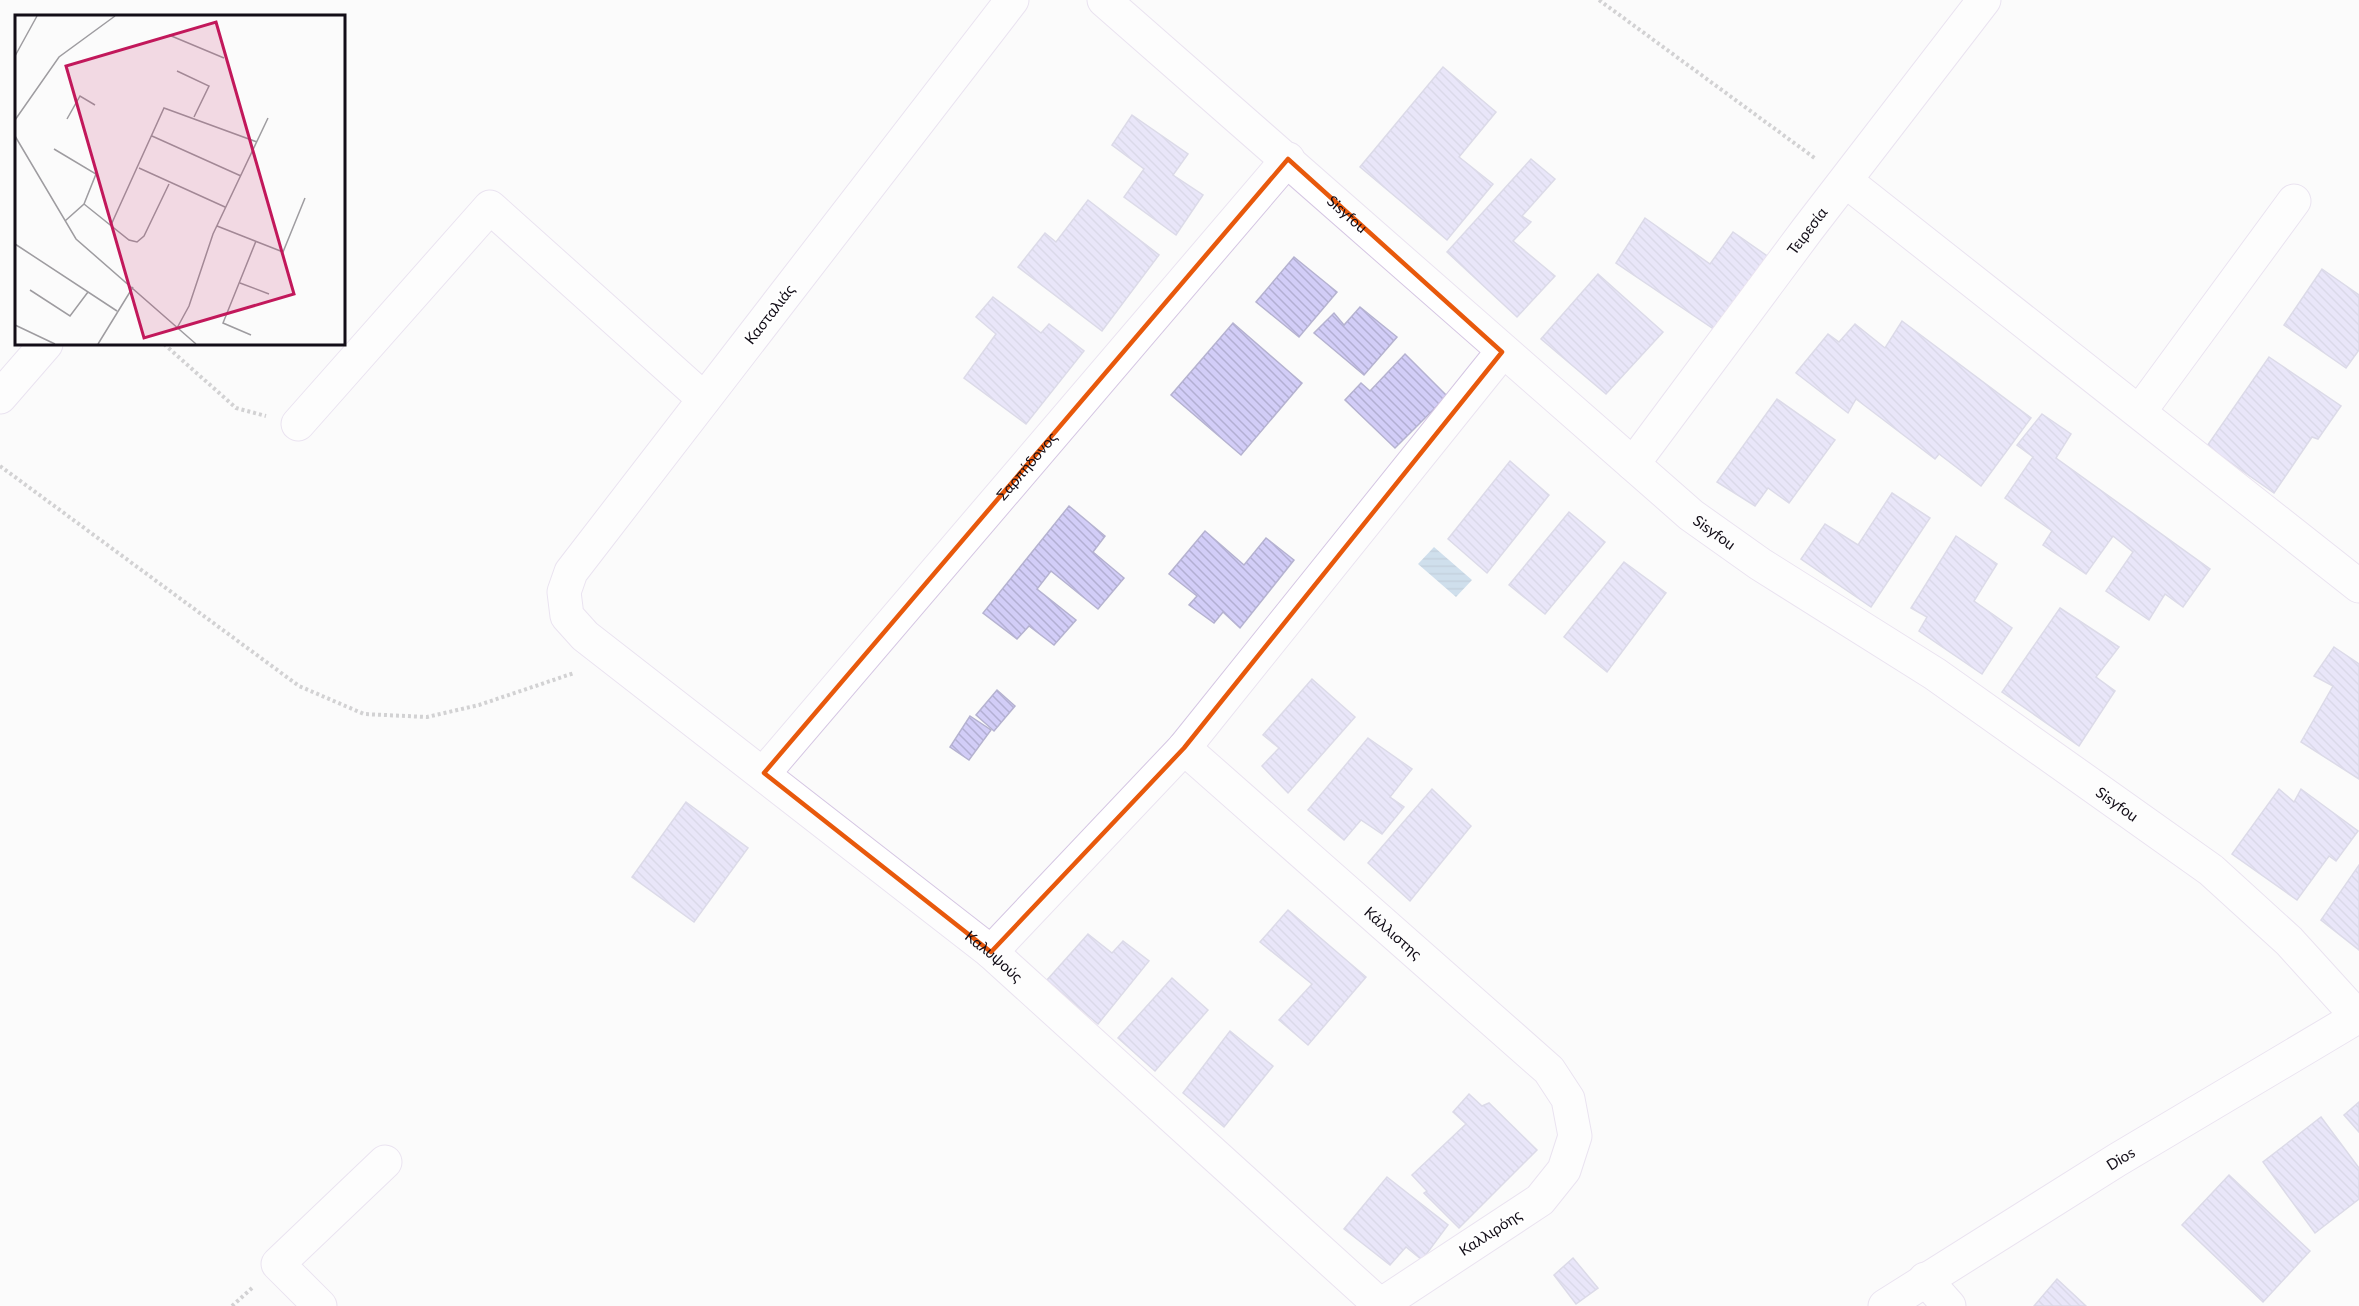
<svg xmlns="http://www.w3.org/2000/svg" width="2359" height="1306" viewBox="0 0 2359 1306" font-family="Lato,sans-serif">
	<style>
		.water { fill: url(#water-rules) }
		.building { fill: url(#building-back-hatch); stroke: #b5b2d0; stroke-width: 1.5 }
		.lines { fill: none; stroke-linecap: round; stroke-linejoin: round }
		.minor-casing { stroke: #d5c6e3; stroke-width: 35 }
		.path { stroke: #a19fa3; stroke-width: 4; stroke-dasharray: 3 3; stroke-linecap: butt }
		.minor { stroke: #fff; stroke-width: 33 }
		.marked { fill: none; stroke: #e8590c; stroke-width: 4.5; stroke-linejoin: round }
		.labels { text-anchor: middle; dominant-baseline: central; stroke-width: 4.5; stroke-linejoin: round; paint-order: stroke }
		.street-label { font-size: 15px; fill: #120d17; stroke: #fff }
		.inset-road { fill: none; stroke: #9e9ca0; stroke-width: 1.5 }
		.view { fill: #c2185b; fill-opacity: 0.15; stroke: #c2185b; stroke-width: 3 }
		.inset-edge { fill: none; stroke: #120d17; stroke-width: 3 }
	</style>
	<defs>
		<pattern id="water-rules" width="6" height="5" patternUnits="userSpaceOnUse" patternTransform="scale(1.5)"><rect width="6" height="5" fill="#99bcda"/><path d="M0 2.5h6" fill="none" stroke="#83a0ba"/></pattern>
		<pattern id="building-back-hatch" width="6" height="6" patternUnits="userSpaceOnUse" patternTransform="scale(1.5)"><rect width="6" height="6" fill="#d2cdf7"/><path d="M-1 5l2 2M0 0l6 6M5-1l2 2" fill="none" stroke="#b3afd3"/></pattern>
	</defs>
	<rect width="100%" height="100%" fill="#fbfbfb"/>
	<polygon class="water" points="1434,547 1472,580 1456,597 1418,564"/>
	<g class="building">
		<polygon points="1443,67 1496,112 1459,157 1493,184 1447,240 1360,167"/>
		<polygon points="1132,115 1188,154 1173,175 1203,195 1176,235 1124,197 1144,169 1112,145"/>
		<polygon points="1531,159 1555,179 1522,216 1531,222 1513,241 1555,276 1517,317 1447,252"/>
		<polygon points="1088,200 1159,255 1102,331 1018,267 1045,233 1056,242"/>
		<polygon points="1645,218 1710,264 1733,232 1773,260 1721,334 1616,263"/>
		<polygon points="1294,257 1337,292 1299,337 1256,302"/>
		<polygon points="2322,269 2359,295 2359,350 2346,368 2284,325"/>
		<polygon points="1598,274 1663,332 1606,394 1541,339"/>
		<polygon points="993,297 1041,333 1049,324 1084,351 1026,424 964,378 996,334 976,317"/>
		<polygon points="1360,307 1397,337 1364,375 1314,333 1334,313 1344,325"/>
		<polygon points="1902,321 2031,418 1981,486 1939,454 1935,459 1856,399 1848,413 1796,373 1828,334 1839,342 1855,324 1885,348"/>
		<polygon points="1233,323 1302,383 1241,455 1171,395"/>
		<polygon points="1405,354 1447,396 1395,448 1345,400 1361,383 1370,391"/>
		<polygon points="2269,357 2341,406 2318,439 2312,437 2274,493 2207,446"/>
		<polygon points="1777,399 1835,440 1789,503 1768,488 1755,506 1717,482"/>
		<polygon points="2042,414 2071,434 2056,458 2210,569 2183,607 2165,594 2149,620 2106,591 2133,552 2113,536 2086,574 2043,545 2052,531 2005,498 2033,457 2017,445"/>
		<polygon points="1510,461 1549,495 1487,573 1448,539"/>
		<polygon points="1892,493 1930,518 1871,607 1801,559 1825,524 1858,545"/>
		<polygon points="1069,506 1105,536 1093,552 1124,578 1098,609 1051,571 1037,589 1076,620 1054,645 1029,626 1017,639 983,613"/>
		<polygon points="1569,512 1605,542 1545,614 1509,585"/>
		<polygon points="1205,531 1244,565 1266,538 1294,560 1240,628 1223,612 1214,623 1189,605 1197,596 1169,574"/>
		<polygon points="1956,536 1997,564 1974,601 2012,628 1982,674 1919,631 1927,617 1911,608"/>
		<polygon points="1624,562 1666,593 1607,672 1564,637"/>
		<polygon points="2060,608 2119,647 2096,677 2115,691 2079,746 2002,692"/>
		<polygon points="2334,647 2359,664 2359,779 2301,742 2333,686 2314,676"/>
		<polygon points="1312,679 1355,717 1288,793 1262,766 1279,748 1263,735"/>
		<polygon points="997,690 1015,706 994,731 976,715"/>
		<polygon points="970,716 991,730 969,760 950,747"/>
		<polygon points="1368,738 1412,769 1390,797 1404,807 1382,834 1361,820 1344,840 1308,810"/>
		<polygon points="1432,789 1471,826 1410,901 1368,863"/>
		<polygon points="2279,789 2294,802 2301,789 2358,831 2336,861 2329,856 2297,900 2232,854"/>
		<polygon points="686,802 748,848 694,922 632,877"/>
		<polygon points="2359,865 2359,950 2321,920"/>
		<polygon points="1288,910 1366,977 1308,1045 1279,1020 1312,984 1260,942"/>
		<polygon points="1088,934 1112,953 1123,941 1149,961 1098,1024 1047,980"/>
		<polygon points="1172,978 1208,1010 1155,1071 1118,1038"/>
		<polygon points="1230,1031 1273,1066 1224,1127 1183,1093"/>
		<polygon points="1469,1094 1482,1106 1489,1103 1537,1150 1459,1228 1424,1193 1427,1191 1412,1175 1466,1124 1453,1112"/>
		<polygon points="2359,1102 2359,1132 2344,1115"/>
		<polygon points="2321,1117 2359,1168 2359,1199 2315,1233 2263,1162"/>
		<polygon points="2229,1175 2310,1251 2263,1302 2182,1225"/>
		<polygon points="1387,1177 1448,1225 1422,1260 1406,1247 1390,1265 1344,1229"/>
		<polygon points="1573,1258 1598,1288 1576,1304 1554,1275"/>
		<polygon points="2057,1279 2086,1306 2034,1306"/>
	</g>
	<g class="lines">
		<defs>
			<g id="minor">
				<path id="s1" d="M1012,0L571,572L564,592L567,616L585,636L991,952L1380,1305"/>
				<path id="s2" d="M1104,0L1691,515L1760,564L1935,674L2211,870L2289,941L2358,1017"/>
				<polyline points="1846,181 2359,586"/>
				<polyline points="0,397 46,344"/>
				<polyline points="2140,411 2294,201"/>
				<polyline points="298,424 490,207 704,399"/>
				<path id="s3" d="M1633,464L1807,230L1984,0"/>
				<path id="s4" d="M1184,748L1549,1070L1568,1099L1575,1136L1564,1170L1540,1200L1379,1306"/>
				<path id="s5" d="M764,773L1288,159"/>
				<polyline points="991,952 1184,748 1502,352"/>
				<polyline points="1925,1279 1949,1306"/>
				<polyline points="320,1306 278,1264 385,1162"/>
				<path id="s6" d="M1885,1306L2117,1160L2359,1016"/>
			</g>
		</defs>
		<use href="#minor" class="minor-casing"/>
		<g class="path">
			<polyline points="1599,0 1816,159"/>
			<polyline points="164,344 236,408 266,416"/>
			<polyline points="0,466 299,686 364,714 427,717 479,705 574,673"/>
			<polyline points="232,1306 252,1288"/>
		</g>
		<use href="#minor" class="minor"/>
	</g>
	<path d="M0 0H2359V1306H0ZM1288,159L1502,352L1184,748L991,952L764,773Z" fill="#fbfbfb" fill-opacity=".55" fill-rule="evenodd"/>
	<path class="marked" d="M1288,159L1502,352L1184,748L991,952L764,773Z"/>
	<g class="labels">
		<g class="street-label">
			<text stroke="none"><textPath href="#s2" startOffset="324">Sisyfou</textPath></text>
			<text stroke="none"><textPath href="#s3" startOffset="291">Τειρεσία</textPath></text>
			<text transform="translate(769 314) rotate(-52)">Κασταλιάς</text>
			<text stroke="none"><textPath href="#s5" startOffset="404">Σαρπήδονος</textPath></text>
			<text stroke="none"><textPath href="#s2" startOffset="810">Sisyfou</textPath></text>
			<text stroke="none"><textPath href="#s2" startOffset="1296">Sisyfou</textPath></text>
			<text stroke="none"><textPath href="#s4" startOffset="279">Κάλλιστης</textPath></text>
			<text stroke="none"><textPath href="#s1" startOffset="1314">Καλυψούς</textPath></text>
			<text stroke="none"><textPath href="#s6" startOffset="278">Dios</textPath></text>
			<text transform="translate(1490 1232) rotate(-33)">Καλλιρόης</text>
		</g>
	</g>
	<g transform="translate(15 15)">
		<rect width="330" height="330" fill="#fbfbfb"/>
		<path class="inset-road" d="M154,20L209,43M0,41L22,1M162,56L194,71L179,102M52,104L65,81L80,90M0,105L44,42L100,1M0,121L61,224L181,329M137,121L226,161M39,134L81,159L69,189L50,206M124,153L210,192M69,189L114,225L122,227L129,221L154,169M96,210L149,93L242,127M202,211L268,237L290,183M0,229L102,296M225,268L254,279M15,275L55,301L73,277M0,310L40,329M162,313L174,291L198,219L253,103M236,320L208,308L241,226M83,329L118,272"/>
		<path class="view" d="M201,7L279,279L129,323L51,51Z"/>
		<rect width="330" height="330" class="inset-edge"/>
	</g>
</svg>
